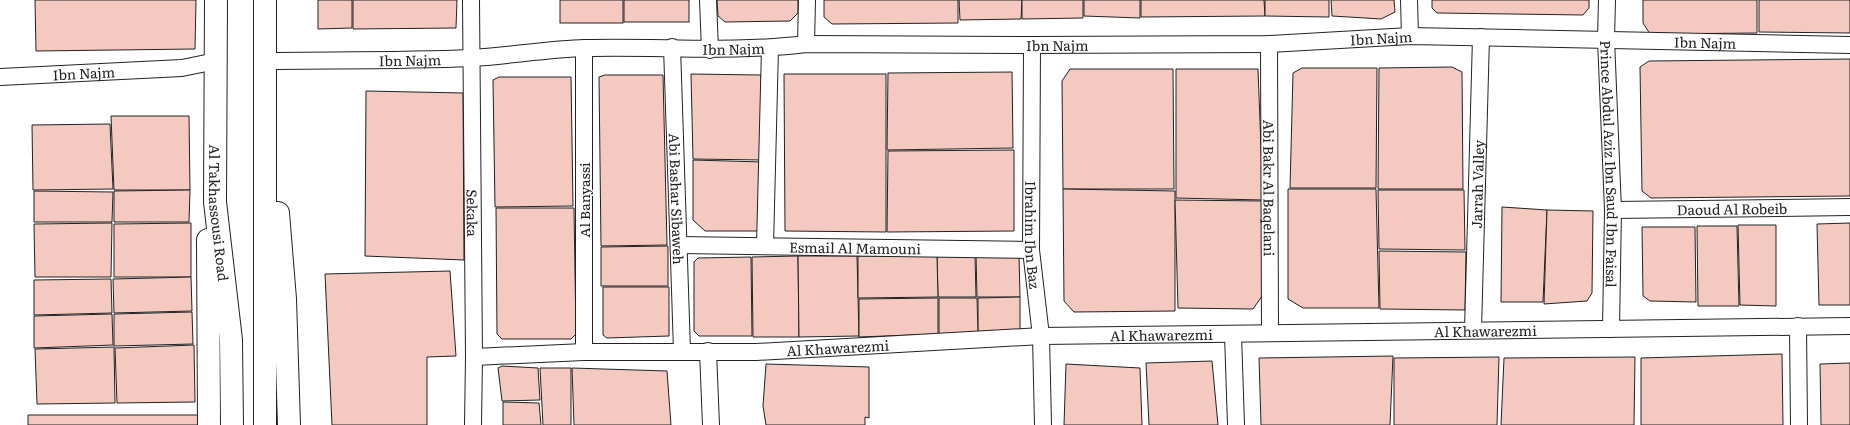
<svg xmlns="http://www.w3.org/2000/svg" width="1850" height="425" viewBox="0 0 1850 425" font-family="Literata,serif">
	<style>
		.building { fill: #f3c9c0; stroke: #222 }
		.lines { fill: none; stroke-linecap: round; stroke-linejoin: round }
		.minor-casing { stroke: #222; stroke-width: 18 }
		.primary-casing { stroke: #222; stroke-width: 24 }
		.minor { stroke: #fff; stroke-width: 16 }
		.primary { stroke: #fff; stroke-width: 22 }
		.labels { text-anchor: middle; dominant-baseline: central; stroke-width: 3; stroke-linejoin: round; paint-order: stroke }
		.street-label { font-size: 14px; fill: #222; stroke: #fff }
	</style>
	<rect width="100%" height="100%" fill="#fff"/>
	<g class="building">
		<polygon points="35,0 196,0 195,49 36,51"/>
		<polygon points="318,0 352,0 352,28 318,29"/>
		<polygon points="353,0 457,0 456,28 353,29"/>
		<rect x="560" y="0" width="63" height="23"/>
		<rect x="624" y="0" width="65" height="22"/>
		<polygon points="717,0 798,0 798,13 790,21 725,22 718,16"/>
		<polygon points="824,0 958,0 958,23 832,24 824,17"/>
		<polygon points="959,0 1022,0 1021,19 960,20"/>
		<polygon points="1022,0 1083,0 1083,18 1022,19"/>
		<polygon points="1084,0 1140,0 1140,18 1084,16"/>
		<polygon points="1141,0 1264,0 1265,16 1141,17"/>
		<polygon points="1265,0 1329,0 1329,17 1265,16"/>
		<polygon points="1331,0 1394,0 1395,12 1381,19 1332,16"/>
		<polygon points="1432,0 1589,0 1589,8 1583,15 1437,13 1432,8"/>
		<polygon points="1643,0 1757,0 1757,33 1650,34 1643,23"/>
		<polygon points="1759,0 1850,0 1850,33 1759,32"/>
		<polygon points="1850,59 1850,196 1651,198 1642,191 1640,67 1649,61"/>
		<polygon points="1452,67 1462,72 1463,189 1378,189 1379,68"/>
		<polygon points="1302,68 1377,68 1376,188 1290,188 1293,73"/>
		<polygon points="1070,69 1173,69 1174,189 1063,189 1062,81"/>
		<polygon points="1176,69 1258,69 1263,200 1176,198"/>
		<polygon points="1012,72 1013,148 887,150 888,73"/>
		<polygon points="691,74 761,75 763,160 693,159"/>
		<polygon points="784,74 886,74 886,232 785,231"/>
		<polygon points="605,75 663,75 667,245 601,246 599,77"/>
		<polygon points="499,77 571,77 573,206 495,207 493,80"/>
		<polygon points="366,91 463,93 464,260 365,256"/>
		<polygon points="111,116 189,116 190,190 114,190"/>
		<polygon points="110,124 113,189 33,190 32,125"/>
		<polygon points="1014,150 1014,231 887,232 888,151"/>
		<polygon points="693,160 763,162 763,231 705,231 693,220"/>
		<polygon points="1063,189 1175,191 1175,311 1074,312 1064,301"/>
		<polygon points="1288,189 1376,189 1379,308 1303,308 1288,299"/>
		<polygon points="190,190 189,222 114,222 114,191"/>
		<polygon points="1378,190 1464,190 1465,250 1379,249"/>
		<polygon points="34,191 113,192 112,222 34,222"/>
		<polygon points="1175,200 1263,201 1262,296 1253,309 1178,308"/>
		<polygon points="1502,207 1547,210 1543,302 1501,302"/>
		<polygon points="496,208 574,208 576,334 571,339 502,339 497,334"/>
		<polygon points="1547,210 1593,211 1592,293 1587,301 1544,304"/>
		<polygon points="112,223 111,277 35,277 34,224"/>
		<polygon points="191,223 191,277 114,277 114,224"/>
		<polygon points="1850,223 1850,305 1819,305 1817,224"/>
		<polygon points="1738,225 1776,225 1776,306 1740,305"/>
		<polygon points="1697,226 1737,226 1739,306 1698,306"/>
		<polygon points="1642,227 1695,227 1696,302 1650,301 1643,296"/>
		<polygon points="668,246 668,286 601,286 601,247"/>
		<polygon points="1379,251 1466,252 1465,310 1380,309"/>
		<polygon points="976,254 1019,255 1020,297 977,297"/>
		<polygon points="937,255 975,255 976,297 938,297"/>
		<polygon points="798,256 799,337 753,337 752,257"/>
		<polygon points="798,256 857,256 859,336 799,337"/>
		<polygon points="858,256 937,256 938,297 858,298"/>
		<polygon points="751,257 752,336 699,336 694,331 694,262 698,258"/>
		<polygon points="450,271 456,356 427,357 427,425 332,425 325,274"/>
		<polygon points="191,277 192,311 114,313 113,279"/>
		<polygon points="111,279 112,313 34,315 34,280"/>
		<polygon points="603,287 669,287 669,336 607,338 603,335"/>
		<polygon points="1020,297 1020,331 978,332 978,298"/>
		<polygon points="938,298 938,334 859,337 859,299"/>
		<polygon points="939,298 977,298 978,333 939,334"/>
		<polygon points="192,312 193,344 114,346 114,314"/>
		<polygon points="112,314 113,345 34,348 34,316"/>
		<polygon points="194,345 195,402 117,403 115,348"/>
		<polygon points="114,347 115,403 37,404 35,349"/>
		<polygon points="1782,354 1783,425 1641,425 1641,358"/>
		<polygon points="1393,356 1390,425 1261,425 1259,358"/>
		<polygon points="1499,357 1497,425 1394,425 1394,358"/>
		<polygon points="1635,357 1634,425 1501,425 1504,358"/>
		<polygon points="1212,361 1218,425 1149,425 1146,363"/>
		<polygon points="1850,363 1850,425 1821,425 1820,364"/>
		<polygon points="766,364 869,367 869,418 865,417 865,425 766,425 763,406"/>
		<polygon points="1066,364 1140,368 1142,425 1064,425"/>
		<polygon points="502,366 538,368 540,400 502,401 498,368"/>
		<polygon points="540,368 571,368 571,425 543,425"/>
		<polygon points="572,368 667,371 671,425 574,425"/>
		<polygon points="503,402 539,403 541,425 503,425"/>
		<polygon points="28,415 199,415 200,425 28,425"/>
	</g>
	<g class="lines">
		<defs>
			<g id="minor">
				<path id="s1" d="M471,0L474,357L473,425"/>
				<polyline points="708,0 710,50"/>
				<polyline points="1409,0 1410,36"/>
				<path id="s2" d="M1607,0L1606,39L1613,210L1611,329"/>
				<polyline points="806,44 807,0"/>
				<path id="s3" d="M1269,44L1270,333"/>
				<path id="s4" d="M1032,45L1031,250L1041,336L1043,425"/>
				<path id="s5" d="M672,47L682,351"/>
				<polyline points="584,48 584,352"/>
				<path id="s6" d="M265,61C333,60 402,61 471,58C509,56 547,49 586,48C659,46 733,53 806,44L1032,45L1269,44L1410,36L1850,45"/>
				<path id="s7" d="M0,77L182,68L216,61"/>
				<path id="s8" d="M1613,210L1850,207"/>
				<path id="s9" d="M679,245L1031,250"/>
				<polyline points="765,246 770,48"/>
				<polyline points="1798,326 1799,425"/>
				<path id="s10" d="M1473,330L1481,37"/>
				<polyline points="1233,334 1236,425"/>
				<polyline points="708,351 711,425"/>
				<path id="s11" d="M474,357L584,352H756L1041,336L1850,326"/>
			</g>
			<g id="primary">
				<path id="s12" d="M216,0L215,202L231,340L232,425"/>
				<polyline points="265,0 265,425"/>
				<polyline points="278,213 285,299 289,425"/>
				<polyline points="208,240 209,425"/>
			</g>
		</defs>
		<use href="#minor" class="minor-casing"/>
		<use href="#primary" class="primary-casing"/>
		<use href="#minor" class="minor"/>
		<use href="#primary" class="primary"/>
	</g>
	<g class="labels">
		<g class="street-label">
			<text stroke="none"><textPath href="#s6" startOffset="1117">Ibn Najm</textPath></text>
			<text stroke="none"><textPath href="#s6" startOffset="1441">Ibn Najm</textPath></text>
			<text stroke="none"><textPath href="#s6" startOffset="793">Ibn Najm</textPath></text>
			<text stroke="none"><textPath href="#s6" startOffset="469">Ibn Najm</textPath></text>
			<text stroke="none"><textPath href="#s6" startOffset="145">Ibn Najm</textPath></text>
			<text stroke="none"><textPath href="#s7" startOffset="84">Ibn Najm</textPath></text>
			<text stroke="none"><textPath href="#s2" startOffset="164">Prince Abdul Aziz Ibn Saud Ibn Faisal</textPath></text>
			<text stroke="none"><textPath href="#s10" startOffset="146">Jarrah Valley</textPath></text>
			<text stroke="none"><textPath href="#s3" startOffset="144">Abi Bakr Al Baqelani</textPath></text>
			<text stroke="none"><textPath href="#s5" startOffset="152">Abi Bashar Sibaweh</textPath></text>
			<text transform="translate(584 200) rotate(-90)">Al Banyassi</text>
			<text stroke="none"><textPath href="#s8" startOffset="119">Daoud Al Robeib</textPath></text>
			<text stroke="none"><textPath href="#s12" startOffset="213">Al Takhassousi Road</textPath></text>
			<text stroke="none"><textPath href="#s1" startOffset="213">Sekaka</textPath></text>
			<text stroke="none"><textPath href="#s4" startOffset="190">Ibrahim Ibn Baz</textPath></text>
			<text stroke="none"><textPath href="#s9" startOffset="176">Esmail Al Mamouni</textPath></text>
			<text stroke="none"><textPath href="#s11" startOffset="1012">Al Khawarezmi</textPath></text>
			<text stroke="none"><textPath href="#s11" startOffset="688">Al Khawarezmi</textPath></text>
			<text stroke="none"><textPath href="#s11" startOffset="364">Al Khawarezmi</textPath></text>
		</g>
	</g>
</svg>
